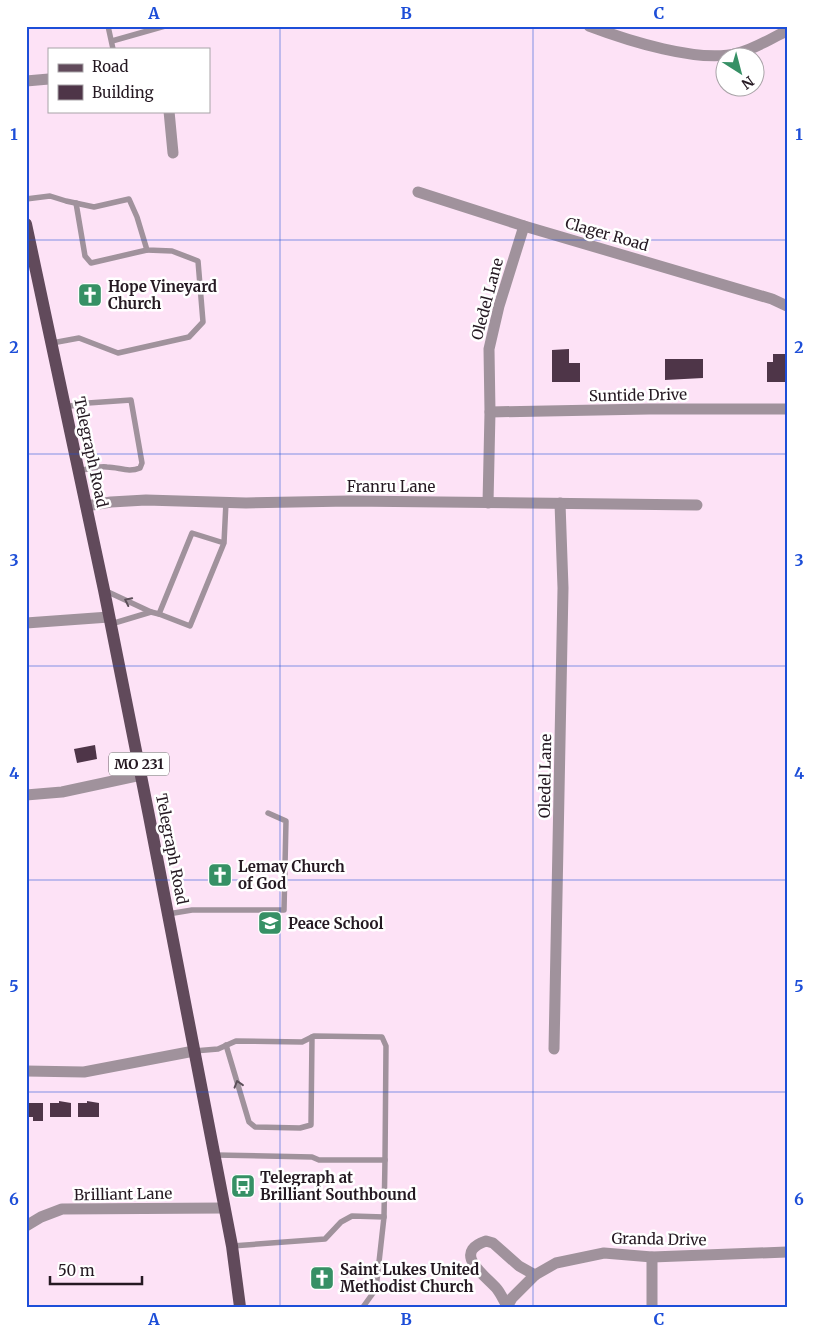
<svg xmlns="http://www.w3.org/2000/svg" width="813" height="1333" viewBox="0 0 813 1333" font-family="Merriweather,serif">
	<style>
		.building { fill: #4e3548 }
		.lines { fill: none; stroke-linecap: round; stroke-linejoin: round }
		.service { stroke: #a0929c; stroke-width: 5.5 }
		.minor { stroke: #a0929c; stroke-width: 11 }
		.primary { stroke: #614a5b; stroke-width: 12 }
		.oneway { stroke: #5c4f59 }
		.grid { fill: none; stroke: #1d4ed8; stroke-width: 1; stroke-opacity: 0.55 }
		.labels { text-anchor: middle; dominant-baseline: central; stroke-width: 5; stroke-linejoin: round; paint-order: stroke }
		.shield { fill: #fff; stroke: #665e64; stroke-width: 1 }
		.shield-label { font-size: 14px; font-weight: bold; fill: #251922 }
		.street-label { font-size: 15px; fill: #251922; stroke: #fff }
		.poi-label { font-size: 15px; font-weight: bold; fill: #251922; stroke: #fff; text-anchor: start }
		.neatline { fill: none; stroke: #1d4ed8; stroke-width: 2 }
		.grid-label { font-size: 16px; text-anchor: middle; font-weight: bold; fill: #1d4ed8 }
	</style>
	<rect width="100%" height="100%" fill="#fde2f6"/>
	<g class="building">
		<polygon points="569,349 569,363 580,363 580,382 552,382 552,350"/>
		<polygon points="773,354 787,354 787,382 767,382 767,362 773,362"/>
		<polygon points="665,359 703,359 703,378 665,380"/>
		<polygon points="95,745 97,759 77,763 74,749"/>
		<polygon points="59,1101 71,1103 71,1117 50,1117 50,1103 59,1103"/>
		<polygon points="87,1101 99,1103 99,1117 78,1117 78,1103 87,1103"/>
		<polygon points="26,1103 43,1103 43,1121 33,1121 33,1117 26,1117"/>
	</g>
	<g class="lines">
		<g class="service">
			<polyline points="108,26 113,49"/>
			<polyline points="112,41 165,26"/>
			<polyline points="26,199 50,196 66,201 94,207 129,199 137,217 147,250 172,251 198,261 203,322 189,337 118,353 79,338 52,343"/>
			<polyline points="76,203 85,256 91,263 147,250"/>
			<path d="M65,407L88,403L131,400L142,463L140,468C128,473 119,467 107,467C97,466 88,469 79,471"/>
			<polyline points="224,543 192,533 159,614 190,626 224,543 226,502"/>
			<polyline points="106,591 151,612 159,614"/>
			<polyline points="111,624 151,612"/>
			<polyline points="168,914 192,910 284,910 286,821 268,813"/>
			<polyline points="226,1045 249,1122 255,1127 300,1128 311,1125 312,1037"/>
			<polyline points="194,1051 218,1049 236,1041 302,1042 314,1036 382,1037 386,1046 385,1160 319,1160 312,1157 215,1155"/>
			<polyline points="384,1217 385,1160"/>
			<polyline points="232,1246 325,1239 341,1222 352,1216 384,1217 376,1289 363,1307"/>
		</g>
		<g class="minor">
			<path d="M589,26C626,40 700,64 738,53C755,49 771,38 787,31"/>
			<polyline points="26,81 49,79"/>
			<polyline points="169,111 173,153"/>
			<polyline points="418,192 524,226 772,299 787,306"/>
			<polyline points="490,412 649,409 787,409"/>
			<polyline points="488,503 490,412 489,349 499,306 524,226"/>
			<polyline points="86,506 111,502 146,500 246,503 349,501 697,505"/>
			<polyline points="26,623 109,617"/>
			<polyline points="26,795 62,792 141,775"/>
			<polyline points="554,1049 563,588 560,503"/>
			<polyline points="26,1071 84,1072 194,1051"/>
			<polyline points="26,1226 41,1217 62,1209 224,1208"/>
			<path d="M507,1306C504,1301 501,1294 497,1289C485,1275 451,1253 486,1241L493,1243L519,1266L535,1275"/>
			<polyline points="507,1307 512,1298 535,1275 556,1263 604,1253 652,1257 787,1252"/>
			<polyline points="652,1307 652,1257"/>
		</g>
		<polyline class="primary" points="26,224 104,590 149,816 232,1246 240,1307"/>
	</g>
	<defs><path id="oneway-chevron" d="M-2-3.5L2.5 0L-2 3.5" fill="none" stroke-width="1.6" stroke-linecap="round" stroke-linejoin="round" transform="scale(1.25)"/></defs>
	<g class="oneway">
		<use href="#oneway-chevron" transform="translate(128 601) rotate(-154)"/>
		<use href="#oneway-chevron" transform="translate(238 1084) rotate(-107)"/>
	</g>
	<path class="grid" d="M280,26V1307M533,26V1307M26,240H787M26,454H787M26,666H787M26,880H787M26,1092H787"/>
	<defs>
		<symbol id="church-square" viewBox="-11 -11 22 22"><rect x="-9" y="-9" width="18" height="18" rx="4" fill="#369065" stroke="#fff"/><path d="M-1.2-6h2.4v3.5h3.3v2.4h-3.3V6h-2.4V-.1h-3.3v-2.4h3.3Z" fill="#fff"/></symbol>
		<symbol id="school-square" viewBox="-11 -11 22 22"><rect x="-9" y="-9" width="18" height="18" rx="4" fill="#369065" stroke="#fff"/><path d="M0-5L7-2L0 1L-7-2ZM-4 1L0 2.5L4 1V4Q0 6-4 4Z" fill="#fff"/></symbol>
		<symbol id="bus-square" viewBox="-11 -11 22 22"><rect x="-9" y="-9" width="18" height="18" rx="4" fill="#369065" stroke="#fff"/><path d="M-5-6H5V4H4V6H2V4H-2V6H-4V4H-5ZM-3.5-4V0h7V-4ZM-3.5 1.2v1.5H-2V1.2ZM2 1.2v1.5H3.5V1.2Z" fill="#fff"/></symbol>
	</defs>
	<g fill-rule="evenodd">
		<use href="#church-square" x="76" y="281" width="28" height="28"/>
		<use href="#church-square" x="206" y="861" width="28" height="28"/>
		<use href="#school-square" x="256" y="909" width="28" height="28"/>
		<use href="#bus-square" x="229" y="1172" width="28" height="28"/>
		<use href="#church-square" x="308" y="1264" width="28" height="28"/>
	</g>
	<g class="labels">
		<rect class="shield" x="109" y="752.5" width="60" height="23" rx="4"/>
		<g class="shield-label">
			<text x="139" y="764">MO 231</text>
		</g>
		<g class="street-label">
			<text transform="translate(607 234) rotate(16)">Clager Road</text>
			<text transform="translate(487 299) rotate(-75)">Oledel Lane</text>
			<text transform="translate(638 395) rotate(-1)">Suntide Drive</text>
			<text transform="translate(91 452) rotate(78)">Telegraph Road</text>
			<text x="391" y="486">Franru Lane</text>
			<text transform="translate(545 776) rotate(-89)">Oledel Lane</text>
			<text transform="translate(172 849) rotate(79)">Telegraph Road</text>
			<text transform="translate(123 1194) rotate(-1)">Brilliant Lane</text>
			<text transform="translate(659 1239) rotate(1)">Granda Drive</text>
		</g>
		<g class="poi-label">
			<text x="108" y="286">Hope Vineyard<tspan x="108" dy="17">Church</tspan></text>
			<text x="238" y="866">Lemay Church<tspan x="238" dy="17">of God</tspan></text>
			<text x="288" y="923">Peace School</text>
			<text x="260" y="1177">Telegraph at<tspan x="260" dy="17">Brilliant Southbound</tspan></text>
			<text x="340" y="1269">Saint Lukes United<tspan x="340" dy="17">Methodist Church</tspan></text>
		</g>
	</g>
	<rect width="813" height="1333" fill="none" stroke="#ffffff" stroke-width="55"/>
	<rect x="48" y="48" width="162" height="65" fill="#ffffff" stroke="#a8a3a7"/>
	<rect x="58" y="64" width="25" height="8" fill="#614a5b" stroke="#a8a3a7"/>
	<text x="92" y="72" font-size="15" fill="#251922">Road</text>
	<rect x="58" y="85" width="25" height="15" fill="#4e3548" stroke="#a8a3a7"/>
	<text x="92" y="98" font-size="15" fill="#251922">Building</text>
	<g transform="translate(740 72) rotate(144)"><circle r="24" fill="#ffffff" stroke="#a8a3a7"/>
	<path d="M0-4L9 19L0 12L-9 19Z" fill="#369065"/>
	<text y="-8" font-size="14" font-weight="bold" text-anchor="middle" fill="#251922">N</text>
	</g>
	<path d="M50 1276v8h92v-8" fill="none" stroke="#251922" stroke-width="2.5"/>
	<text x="58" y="1276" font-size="15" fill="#251922" stroke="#ffffff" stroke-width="4" paint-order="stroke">50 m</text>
	<rect x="28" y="28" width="758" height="1278" class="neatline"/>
	<g class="grid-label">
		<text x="154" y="19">A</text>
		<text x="406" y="19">B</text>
		<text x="659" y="19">C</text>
		<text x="14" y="140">1</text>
		<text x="799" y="140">1</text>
		<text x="14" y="353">2</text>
		<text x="799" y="353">2</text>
		<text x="14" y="566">3</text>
		<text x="799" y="566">3</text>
		<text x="14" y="779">4</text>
		<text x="799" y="779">4</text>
		<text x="14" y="992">5</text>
		<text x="799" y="992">5</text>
		<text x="14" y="1205">6</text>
		<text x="799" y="1205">6</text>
		<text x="154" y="1325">A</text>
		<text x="406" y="1325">B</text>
		<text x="659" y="1325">C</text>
	</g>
</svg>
